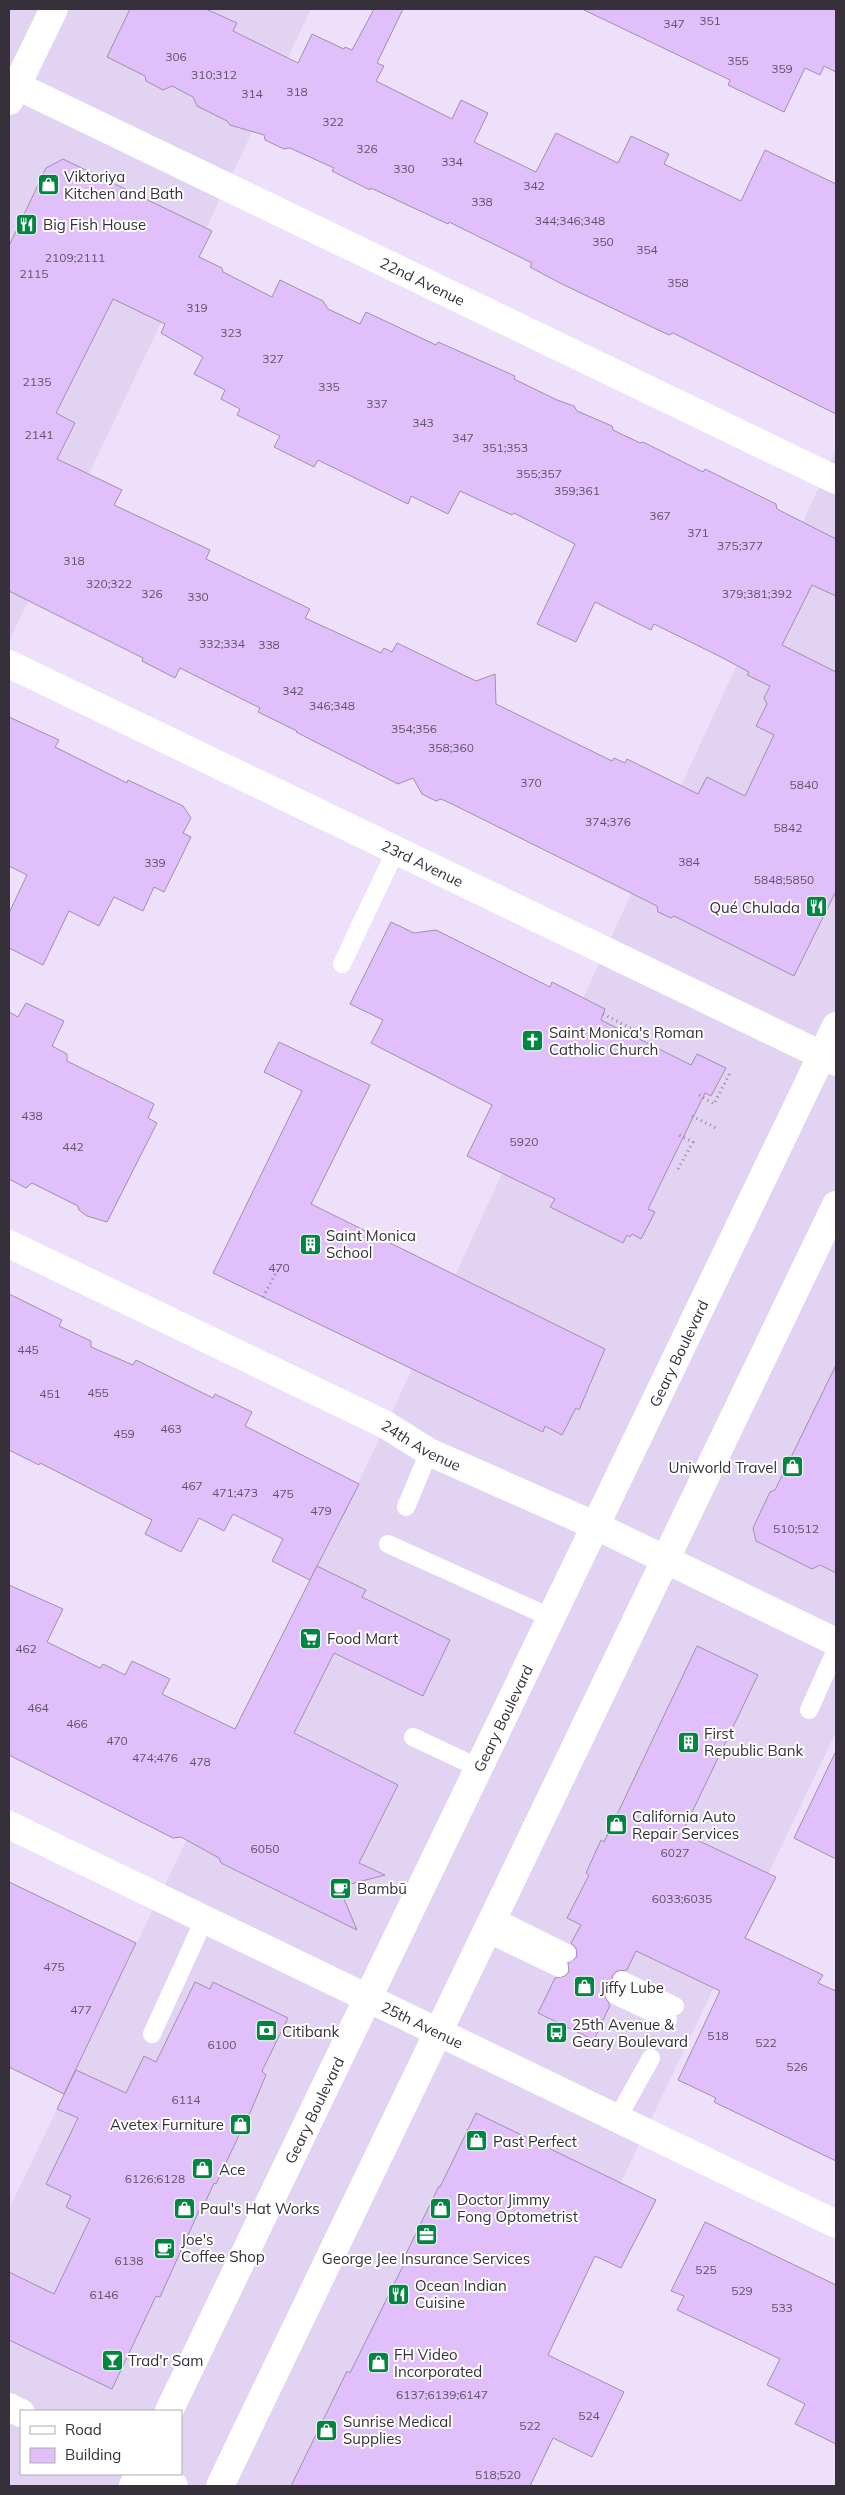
<svg xmlns="http://www.w3.org/2000/svg" width="845" height="2495" viewBox="0 0 845 2495" font-family="Mulish,sans-serif">
	<style>
		.built { fill: #e3d3f2; fill-rule: evenodd }
		.building { fill: #e0bffb; stroke: #9e91a9; fill-rule: evenodd }
		.lines { fill: none; stroke-linecap: round; stroke-linejoin: round }
		.path { stroke: #918799; stroke-width: 3; stroke-dasharray: 1 4; stroke-linecap: butt }
		.lane { stroke: #fff; stroke-width: 18 }
		.street { stroke: #fff; stroke-width: 28 }
		.secondary { stroke: #fff; stroke-width: 28 }
		.primary { stroke: #fff; stroke-width: 28 }
		.labels { text-anchor: middle; dominant-baseline: central; stroke-width: 4; stroke-linejoin: round; paint-order: stroke }
		.number-label { font-size: 12px; fill: #60546a }
		.poi-label { font-size: 15px; fill: #353039; stroke: #fff; text-anchor: start }
		.street-label { font-size: 15px; fill: #353039; stroke: #fff }
	</style>
	<rect width="100%" height="100%" fill="#eee0fa"/>
	<g class="built">
		<polygon points="9,9 311,9 9,641"/>
		<path d="M836,450V1732L476,2486H9V2209L386,1425ZM21,2411H181V2474H21Z"/>
	</g>
	<g class="building">
		<polygon points="130,9 206,9 237,23 233,31 298,63 312,34 344,49 345,47 352,50 374,9 403,9 377,63 384,66 376,81 452,119 461,100 488,113 474,142 536,172 556,133 618,163 631,136 669,154 664,164 741,201 765,150 836,184 836,414 673,333 669,335 637,320 560,283 530,267 532,263 449,222 448,224 371,188 370,190 332,171 334,168 290,148 284,149 265,140 264,135 230,125 227,121 197,106 193,97 172,86 163,90 146,81 145,76 107,57"/>
		<polygon points="582,9 836,9 836,72 824,66 820,75 805,68 784,112 728,85 730,80"/>
		<path d="M63,159L212,231L199,257L222,268L223,272L272,297L280,280L323,301L328,309L360,324L366,312L436,345L438,342L515,376L514,379L557,400L574,406L577,411L612,426L613,430L640,443L643,442L703,472L705,469L776,504L777,509L836,539V596L812,585L782,645L836,672V891L794,976L674,916L671,918L658,912L657,906L450,803L441,799L436,801L422,794L413,778L398,784L296,732L297,731L258,712L260,708L180,668L175,678L142,661L143,658L9,591V246L46,168ZM113,299L165,324L161,333L203,357L194,374L225,390L221,399L240,409L237,415L280,436L274,447L314,467L318,460L408,504L411,496L448,514L460,491L512,515L514,513L575,544L537,624L576,642L595,602L651,630L654,624L721,657L749,672L747,675L770,686L764,698L767,704L756,726L774,735L745,796L707,777L698,794L627,759L625,763L614,758L612,761L496,704L495,674L476,681L397,643L392,652L384,648L381,653L305,618L310,609L206,559L210,550L114,505L122,490L57,459L75,423L56,413Z"/>
		<polygon points="9,717 59,740 55,747 127,783 128,780 183,806 191,818 183,833 191,837 164,892 154,887 143,911 114,897 99,926 69,911 43,965 9,948 9,913 27,875 9,866"/>
		<polygon points="391,922 414,933 436,930 550,987 552,982 605,1009 601,1020 691,1065 697,1054 726,1068 711,1096 705,1093 648,1209 655,1212 641,1239 632,1234 630,1237 627,1235 623,1243 550,1207 555,1199 467,1156 492,1105 371,1043 383,1020 350,1004"/>
		<polygon points="26,1003 64,1021 52,1046 67,1054 67,1061 154,1104 148,1118 157,1123 107,1222 87,1216 79,1210 78,1206 32,1183 26,1188 9,1179 9,1012 18,1017"/>
		<polygon points="279,1042 370,1085 311,1204 605,1349 579,1410 576,1408 562,1435 545,1426 543,1432 213,1273 302,1091 264,1072"/>
		<polygon points="9,1294 62,1320 59,1326 91,1341 91,1347 133,1365 136,1360 213,1398 215,1394 252,1412 245,1426 359,1484 310,1580 272,1561 283,1539 233,1514 224,1531 199,1518 181,1552 145,1534 152,1520 40,1463 39,1465 9,1450"/>
		<polygon points="836,1365 836,1573 820,1565 812,1569 756,1541 753,1528 770,1492 775,1490"/>
		<polygon points="317,1566 366,1590 362,1597 450,1640 423,1696 334,1653 294,1733 398,1785 359,1863 385,1875 339,1887 357,1930 221,1863 219,1858 181,1837 173,1838 9,1755 9,1585 63,1609 47,1642 100,1668 103,1664 125,1675 132,1661 170,1679 162,1694 235,1729"/>
		<polygon points="697,1646 758,1675 682,1833 776,1877 745,1938 823,1975 818,1983 836,1991 836,2161 714,2102 716,2098 678,2080 720,1991 636,1951 627,1970 617,1971 612,1976 613,1985 606,1990 604,1995 610,2005 594,2040 538,2013 555,1978 565,1976 569,1972 568,1963 577,1957 576,1948 571,1943 581,1925 567,1918 589,1875 586,1873 601,1840 604,1842"/>
		<polygon points="836,1751 836,1859 794,1838"/>
		<polygon points="9,1882 136,1943 64,2094 9,2067"/>
		<polygon points="195,1982 210,1989 213,1982 288,2018 262,2071 266,2075 252,2108 216,2184 214,2183 205,2203 203,2202 160,2297 156,2296 112,2389 9,2340 9,2272 54,2294 90,2219 66,2207 71,2196 46,2184 78,2118 57,2109 76,2070 126,2093 144,2056 156,2062"/>
		<polygon points="476,2113 656,2200 621,2268 595,2256 548,2355 624,2392 592,2457 553,2438 530,2486 291,2486 347,2371 350,2373 405,2262 402,2262 439,2186 440,2187"/>
		<polygon points="705,2222 836,2285 836,2444 795,2424 805,2404 767,2385 780,2359 677,2310 684,2296 671,2291"/>
	</g>
	<g class="lines">
		<g class="path">
			<polyline points="603,1014 638,1032 641,1028"/>
			<polyline points="699,1095 714,1104 731,1071"/>
			<polyline points="692,1116 716,1128"/>
			<polyline points="678,1169 693,1142 679,1135"/>
			<polyline points="263,1297 279,1267"/>
		</g>
		<g class="lane">
			<polyline points="342,964 396,850"/>
			<polyline points="406,1507 429,1452"/>
			<polyline points="388,1544 552,1618"/>
			<polyline points="809,1710 836,1650"/>
			<polyline points="413,1737 479,1768"/>
			<polyline points="494,1917 567,1953"/>
			<polyline points="486,1933 559,1968"/>
			<polyline points="622,1980 675,2006"/>
			<polyline points="615,1995 668,2020"/>
			<polyline points="152,2034 204,1920"/>
			<polyline points="617,2119 651,2058"/>
		</g>
		<g class="street">
			<path id="s1" d="M9,82L836,480"/>
			<polyline points="9,101 54,9"/>
			<path id="s2" d="M9,664L836,1062"/>
			<path id="s3" d="M9,1244L386,1425L429,1452L596,1526L836,1642"/>
			<polyline points="9,2407 21,2413"/>
			<polyline points="148,2474 174,2486"/>
		</g>
		<path class="secondary" id="s4" d="M9,1825L836,2224"/>
		<g class="primary">
			<path id="s5" d="M169,2411L836,1026"/>
			<polyline points="133,2486 139,2474"/>
			<polyline points="220,2486 836,1205"/>
		</g>
	</g>
	<defs>
		<symbol id="shop-square" viewBox="-11 -11 22 22"><rect x="-9" y="-9" width="18" height="18" rx="4" fill="#008641" stroke="#fff"/><path d="M-5-2.5h2.3a2.7 3.5 0 0 1 5.4 0H5L5.5 6h-11ZM-1.5-2.5h3a1.5 2.3 0 0 0-3 0Z" fill="#fff"/></symbol>
		<symbol id="restaurant-square" viewBox="-11 -11 22 22"><rect x="-9" y="-9" width="18" height="18" rx="4" fill="#008641" stroke="#fff"/><path d="M-5-6h1v4h1v-4h1v4h1v-4h1v5L-1.5 .5V6h-2V.5L-5-1ZM5-6V6H3V1.5H1.5Q1.5-4 5-6Z" fill="#fff"/></symbol>
		<symbol id="church-square" viewBox="-11 -11 22 22"><rect x="-9" y="-9" width="18" height="18" rx="4" fill="#008641" stroke="#fff"/><path d="M-1.2-6h2.4v3.5h3.3v2.4h-3.3V6h-2.4V-.1h-3.3v-2.4h3.3Z" fill="#fff"/></symbol>
		<symbol id="building-square" viewBox="-11 -11 22 22"><rect x="-9" y="-9" width="18" height="18" rx="4" fill="#008641" stroke="#fff"/><path d="M-4-6H4V6H1V3H-1V6H-4ZM-2.5-4.3h1.7v1.8h-1.7ZM.8-4.3h1.7v1.8H.8ZM-2.5-1h1.7V.8h-1.7ZM.8-1h1.7V.8H.8Z" fill="#fff"/></symbol>
		<symbol id="supermarket-square" viewBox="-11 -11 22 22"><rect x="-9" y="-9" width="18" height="18" rx="4" fill="#008641" stroke="#fff"/><path d="M-6-5.5h2.5l.6 2H6L4.5 2H-2.5L-4.4-4H-6ZM-1.5 3.2a1.3 1.3 0 1 0 .1 0ZM3 3.2a1.3 1.3 0 1 0 .1 0Z" fill="#fff"/></symbol>
		<symbol id="cafe-square" viewBox="-11 -11 22 22"><rect x="-9" y="-9" width="18" height="18" rx="4" fill="#008641" stroke="#fff"/><path d="M-5.5-4.5H6V0H3Q3 3.5 0 3.5H-2.5Q-5.5 3.5-5.5 0ZM3-3.2v2h1.7v-2ZM-6 4.5H4V6H-6Z" fill="#fff"/></symbol>
		<symbol id="bank-square" viewBox="-11 -11 22 22"><rect x="-9" y="-9" width="18" height="18" rx="4" fill="#008641" stroke="#fff"/><path d="M-6-4H6V4H-6ZM0-2.3a2.3 2.3 0 1 0 0 4.6a2.3 2.3 0 1 0 0-4.6Z" fill="#fff"/></symbol>
		<symbol id="bus-square" viewBox="-11 -11 22 22"><rect x="-9" y="-9" width="18" height="18" rx="4" fill="#008641" stroke="#fff"/><path d="M-5-6H5V4H4V6H2V4H-2V6H-4V4H-5ZM-3.5-4V0h7V-4ZM-3.5 1.2v1.5H-2V1.2ZM2 1.2v1.5H3.5V1.2Z" fill="#fff"/></symbol>
		<symbol id="office-square" viewBox="-11 -11 22 22"><rect x="-9" y="-9" width="18" height="18" rx="4" fill="#008641" stroke="#fff"/><path d="M-6-3h4V-5.5h4V-3h4V5H-6ZM-1-4.5V-3h2v-1.5ZM-6 0V1H6V0Z" fill="#fff"/></symbol>
		<symbol id="bar-square" viewBox="-11 -11 22 22"><rect x="-9" y="-9" width="18" height="18" rx="4" fill="#008641" stroke="#fff"/><path d="M-6-5H6L.8 .8V4.5H3.5V6h-7V4.5H-.8V.8Z" fill="#fff"/></symbol>
	</defs>
	<g fill-rule="evenodd">
		<use href="#shop-square" x="36" y="172" width="25" height="25"/>
		<use href="#restaurant-square" x="14" y="212" width="25" height="25"/>
		<use href="#restaurant-square" x="804" y="894" width="25" height="25"/>
		<use href="#church-square" x="520" y="1028" width="25" height="25"/>
		<use href="#building-square" x="298" y="1232" width="25" height="25"/>
		<use href="#shop-square" x="780" y="1454" width="25" height="25"/>
		<use href="#supermarket-square" x="298" y="1626" width="25" height="25"/>
		<use href="#building-square" x="676" y="1730" width="25" height="25"/>
		<use href="#shop-square" x="604" y="1812" width="25" height="25"/>
		<use href="#cafe-square" x="328" y="1876" width="25" height="25"/>
		<use href="#shop-square" x="572" y="1974" width="25" height="25"/>
		<use href="#bank-square" x="254" y="2018" width="25" height="25"/>
		<use href="#bus-square" x="544" y="2020" width="25" height="25"/>
		<use href="#shop-square" x="228" y="2112" width="25" height="25"/>
		<use href="#shop-square" x="464" y="2128" width="25" height="25"/>
		<use href="#shop-square" x="190" y="2156" width="25" height="25"/>
		<use href="#shop-square" x="172" y="2196" width="25" height="25"/>
		<use href="#shop-square" x="428" y="2196" width="25" height="25"/>
		<use href="#office-square" x="414" y="2222" width="25" height="25"/>
		<use href="#cafe-square" x="152" y="2236" width="25" height="25"/>
		<use href="#restaurant-square" x="386" y="2282" width="25" height="25"/>
		<use href="#bar-square" x="100" y="2348" width="25" height="25"/>
		<use href="#shop-square" x="366" y="2350" width="25" height="25"/>
		<use href="#shop-square" x="314" y="2418" width="25" height="25"/>
	</g>
	<g class="labels">
		<g class="number-label">
			<text x="710" y="20">351</text>
			<text x="674" y="23">347</text>
			<text x="176" y="56">306</text>
			<text x="738" y="60">355</text>
			<text x="782" y="68">359</text>
			<text x="214" y="74">310;312</text>
			<text x="297" y="91">318</text>
			<text x="252" y="93">314</text>
			<text x="333" y="121">322</text>
			<text x="367" y="148">326</text>
			<text x="452" y="161">334</text>
			<text x="404" y="168">330</text>
			<text x="534" y="185">342</text>
			<text x="482" y="201">338</text>
			<text x="570" y="220">344;346;348</text>
			<text x="603" y="241">350</text>
			<text x="647" y="249">354</text>
			<text x="75" y="257">2109;2111</text>
			<text x="34" y="273">2115</text>
			<text x="678" y="282">358</text>
			<text x="197" y="307">319</text>
			<text x="231" y="332">323</text>
			<text x="273" y="358">327</text>
			<text x="37" y="381">2135</text>
			<text x="329" y="386">335</text>
			<text x="377" y="403">337</text>
			<text x="423" y="422">343</text>
			<text x="39" y="434">2141</text>
			<text x="463" y="437">347</text>
			<text x="505" y="447">351;353</text>
			<text x="539" y="473">355;357</text>
			<text x="577" y="490">359;361</text>
			<text x="660" y="515">367</text>
			<text x="698" y="532">371</text>
			<text x="740" y="545">375;377</text>
			<text x="74" y="560">318</text>
			<text x="109" y="583">320;322</text>
			<text x="152" y="593">326</text>
			<text x="757" y="593">379;381;392</text>
			<text x="198" y="596">330</text>
			<text x="222" y="643">332;334</text>
			<text x="269" y="644">338</text>
			<text x="293" y="690">342</text>
			<text x="332" y="705">346;348</text>
			<text x="414" y="728">354;356</text>
			<text x="451" y="747">358;360</text>
			<text x="531" y="782">370</text>
			<text x="804" y="784">5840</text>
			<text x="608" y="821">374;376</text>
			<text x="788" y="827">5842</text>
			<text x="689" y="861">384</text>
			<text x="155" y="862">339</text>
			<text x="784" y="879">5848;5850</text>
			<text x="32" y="1115">438</text>
			<text x="524" y="1141">5920</text>
			<text x="73" y="1146">442</text>
			<text x="279" y="1267">470</text>
			<text x="28" y="1349">445</text>
			<text x="98" y="1392">455</text>
			<text x="50" y="1393">451</text>
			<text x="171" y="1428">463</text>
			<text x="124" y="1433">459</text>
			<text x="192" y="1485">467</text>
			<text x="235" y="1492">471;473</text>
			<text x="283" y="1493">475</text>
			<text x="321" y="1510">479</text>
			<text x="796" y="1528">510;512</text>
			<text x="26" y="1648">462</text>
			<text x="38" y="1707">464</text>
			<text x="77" y="1723">466</text>
			<text x="117" y="1740">470</text>
			<text x="155" y="1757">474;476</text>
			<text x="200" y="1761">478</text>
			<text x="265" y="1848">6050</text>
			<text x="675" y="1852">6027</text>
			<text x="682" y="1898">6033;6035</text>
			<text x="54" y="1966">475</text>
			<text x="81" y="2009">477</text>
			<text x="718" y="2035">518</text>
			<text x="766" y="2042">522</text>
			<text x="222" y="2044">6100</text>
			<text x="797" y="2066">526</text>
			<text x="186" y="2099">6114</text>
			<text x="155" y="2178">6126;6128</text>
			<text x="129" y="2260">6138</text>
			<text x="706" y="2269">525</text>
			<text x="742" y="2290">529</text>
			<text x="104" y="2294">6146</text>
			<text x="782" y="2307">533</text>
			<text x="442" y="2394">6137;6139;6147</text>
			<text x="589" y="2415">524</text>
			<text x="530" y="2425">522</text>
			<text x="498" y="2474">518;520</text>
		</g>
		<g class="poi-label">
			<text x="64" y="176">Viktoriya<tspan x="64" dy="17">Kitchen and Bath</tspan></text>
			<text x="43" y="224">Big Fish House</text>
			<text x="800" y="907" text-anchor="end">Qué Chulada</text>
			<text x="549" y="1032">Saint Monica's Roman<tspan x="549" dy="17">Catholic Church</tspan></text>
			<text x="326" y="1235">Saint Monica<tspan x="326" dy="17">School</tspan></text>
			<text x="777" y="1467" text-anchor="end">Uniworld Travel</text>
			<text x="327" y="1638">Food Mart</text>
			<text x="704" y="1733">First<tspan x="704" dy="17">Republic Bank</tspan></text>
			<text x="632" y="1816">California Auto<tspan x="632" dy="17">Repair Services</tspan></text>
			<text x="357" y="1888">Bambū</text>
			<text x="600" y="1987">Jiffy Lube</text>
			<text x="572" y="2024">25th Avenue &amp;<tspan x="572" dy="17">Geary Boulevard</tspan></text>
			<text x="282" y="2031">Citibank</text>
			<text x="224" y="2124" text-anchor="end">Avetex Furniture</text>
			<text x="493" y="2141">Past Perfect</text>
			<text x="219" y="2169">Ace</text>
			<text x="457" y="2199">Doctor Jimmy<tspan x="457" dy="17">Fong Optometrist</tspan></text>
			<text x="200" y="2208">Paul's Hat Works</text>
			<text x="181" y="2239">Joe's<tspan x="181" dy="17">Coffee Shop</tspan></text>
			<text x="426" y="2258" text-anchor="middle">George Jee Insurance Services</text>
			<text x="415" y="2285">Ocean Indian<tspan x="415" dy="17">Cuisine</tspan></text>
			<text x="394" y="2354">FH Video<tspan x="394" dy="17">Incorporated</tspan></text>
			<text x="128" y="2360">Trad'r Sam</text>
			<text x="343" y="2421">Sunrise Medical<tspan x="343" dy="17">Supplies</tspan></text>
		</g>
		<g class="street-label">
			<text stroke="none"><textPath href="#s1" startOffset="459">22nd Avenue</textPath></text>
			<text stroke="none"><textPath href="#s2" startOffset="459">23rd Avenue</textPath></text>
			<text stroke="none"><textPath href="#s5" startOffset="1174">Geary Boulevard</textPath></text>
			<text stroke="none"><textPath href="#s3" startOffset="459">24th Avenue</textPath></text>
			<text stroke="none"><textPath href="#s5" startOffset="769">Geary Boulevard</textPath></text>
			<text stroke="none"><textPath href="#s4" startOffset="459">25th Avenue</textPath></text>
			<text stroke="none"><textPath href="#s5" startOffset="334">Geary Boulevard</textPath></text>
		</g>
	</g>
	<rect width="845" height="2495" fill="none" stroke="#353039" stroke-width="20"/>
	<rect x="20" y="2410" width="162" height="65" fill="#ffffff" stroke="#aeacb0"/>
	<rect x="30" y="2426" width="25" height="8" fill="#ffffff" stroke="#aeacb0"/>
	<text x="65" y="2435" font-size="15" fill="#353039">Road</text>
	<rect x="30" y="2448" width="25" height="15" fill="#e0bffb" stroke="#aeacb0"/>
	<text x="65" y="2460" font-size="15" fill="#353039">Building</text>
</svg>
